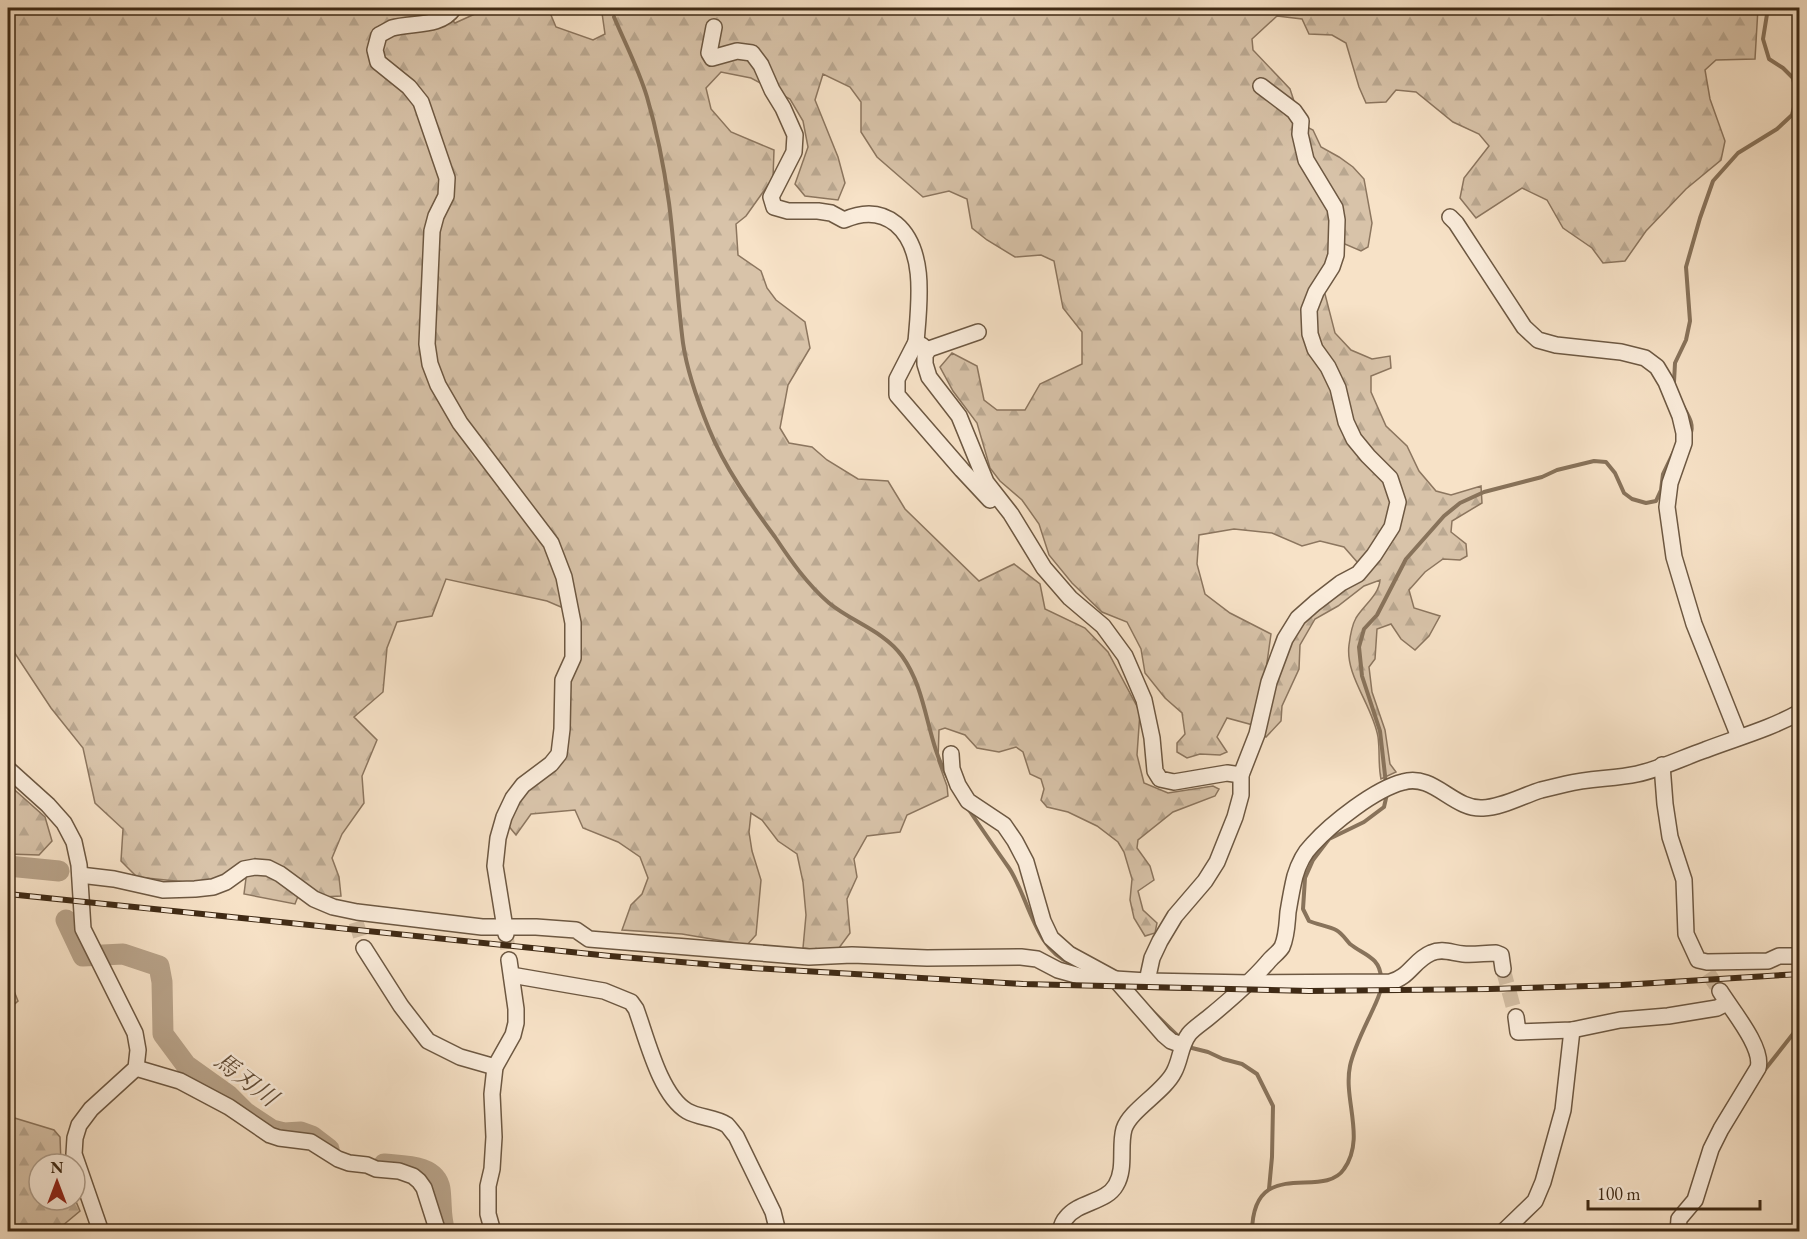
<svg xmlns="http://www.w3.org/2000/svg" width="1807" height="1239" viewBox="0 0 1807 1239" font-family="'EB Garamond','Noto Serif JP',serif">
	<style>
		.forest { fill: url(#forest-firs); stroke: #8c765f; stroke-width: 1.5 }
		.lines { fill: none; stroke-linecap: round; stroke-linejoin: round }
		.stream { stroke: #88735b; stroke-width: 4 }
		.river { stroke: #b8a38a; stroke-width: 21 }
		.minor-tunnel { stroke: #d2bda3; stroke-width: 15; stroke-dasharray: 15 8; stroke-linecap: butt }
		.minor-casing { stroke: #6d5842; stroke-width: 18 }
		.minor { stroke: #faecdb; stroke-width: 15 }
		.rail-casing { stroke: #3f2a15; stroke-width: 6 }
		.rail { stroke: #faecdb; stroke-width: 4; stroke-dasharray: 11; stroke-linecap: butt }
		.labels { text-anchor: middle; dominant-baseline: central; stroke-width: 5; stroke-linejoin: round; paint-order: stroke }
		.water-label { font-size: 24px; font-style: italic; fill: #634e38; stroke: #faecdb }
	</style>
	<defs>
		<pattern id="forest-firs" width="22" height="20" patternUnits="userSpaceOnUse" patternTransform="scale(1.5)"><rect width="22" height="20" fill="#d8c3a9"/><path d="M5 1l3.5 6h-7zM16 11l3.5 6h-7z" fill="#baa891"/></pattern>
	</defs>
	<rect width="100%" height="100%" fill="#f7e2c7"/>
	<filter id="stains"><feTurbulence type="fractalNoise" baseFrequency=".00333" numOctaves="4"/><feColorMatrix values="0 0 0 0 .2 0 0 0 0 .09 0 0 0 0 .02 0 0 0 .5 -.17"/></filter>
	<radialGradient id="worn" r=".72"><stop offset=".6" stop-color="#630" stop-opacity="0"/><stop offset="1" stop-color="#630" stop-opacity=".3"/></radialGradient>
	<g class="forest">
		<path d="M8,8H441L455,23L488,8H548L556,27L593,40L605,34L602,13L607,8H1519L1548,15L1568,13L1573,8H1758L1755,59L1716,60L1705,70L1710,99L1725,141L1721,160L1686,189L1646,231L1625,261L1603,263L1592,248L1563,228L1547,200L1522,188L1476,218L1460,198L1464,178L1489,146L1479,134L1453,122L1416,92L1396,90L1386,102L1366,103L1359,87L1346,43L1332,35L1309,34L1302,19L1277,16L1252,39L1253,50L1290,89L1295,104L1293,120L1313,130L1321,147L1339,157L1353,167L1364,179L1372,223L1368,247L1361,251L1345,244L1332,246L1330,263L1314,282L1325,294L1335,333L1351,350L1372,359L1390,356L1391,368L1371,376V392L1386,426L1407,446L1419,471L1436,491L1451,495L1481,486L1482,503L1452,521L1451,532L1466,544L1467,556L1460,560L1443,559L1425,572L1409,590L1414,608L1440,616L1429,636L1415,650L1401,639L1391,624L1377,629L1375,659L1369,667L1372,692L1385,730L1390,764L1396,772L1381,779C1378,765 1380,751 1378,737C1373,706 1345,676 1349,645C1350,637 1352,625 1356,618C1364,605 1379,595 1380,580L1364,586L1338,606L1315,619L1300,645L1299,669L1282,706L1281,721L1266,737L1261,734L1292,633L1358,563L1344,547L1320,541L1302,546L1272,533L1234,529L1199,535L1197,564L1205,594L1230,613L1271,634L1263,691L1253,725L1227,718L1217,737L1227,752L1220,755L1200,754L1187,758L1177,752V743L1185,734L1182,713L1165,698L1145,673L1141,649L1127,622L1102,612L1072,583L1049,555L1039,524L1022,500L1000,481L990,468L977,423L953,391L940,367L952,353L977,366L984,400L997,410H1025L1040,384L1082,364V332L1063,308L1054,261L1041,255L1015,257L987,240L972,228L967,199L949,191L923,197L877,157L861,132V102L850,87L823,74L815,100L838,157L845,183L838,200L805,196L795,184L808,147L803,121L790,99L751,78L721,72L706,88L711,109L731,132L774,150L773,178L746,216L736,224L738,255L761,271L767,288L776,300L805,322L810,348L788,385L780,428L789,443L812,447L827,460L858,479L888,481L905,509L979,581L1014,564L1040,584L1045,609L1085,628L1108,652L1140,712L1137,755L1144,783L1168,793L1213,786L1219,789L1215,796L1173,812L1138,840L1137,848L1150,866L1154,880L1138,891L1143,910L1157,923L1155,933L1145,936L1134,918L1130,900L1132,879L1124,852L1118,842L1097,826L1068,812L1047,807L1041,800L1044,789L1041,779L1030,774L1023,752L1016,747L999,752L977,748L965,735L945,728L939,730L938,761L947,786L948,796L907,815L900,832L867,836L854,859L857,877L847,899L850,933L836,952L803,948L806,915L803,882L797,854L778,841L762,820L751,813L749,832L752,851L761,880L756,935L747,945L682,934L622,930L631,905L642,894L648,878L640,857L618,842L583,828L575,810L531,814L516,835L507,824L521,793L562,759L575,613L547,601L446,579L432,616L397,622L387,648L383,692L354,717L377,740L362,776L364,803L342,834L332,858L339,877L341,896L322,897L302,886L295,904L244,894L246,878L233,868L216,881L185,882L137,877L121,861L123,829L95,803L83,748L51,708L14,652L8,613Z"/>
		<polygon points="8,784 45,817 52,841 39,855 8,854"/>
		<polygon points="8,976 18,1001 8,1010"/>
		<polygon points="8,1116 54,1130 60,1137 61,1164 39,1164 39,1200 75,1199 80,1211 56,1231 8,1231"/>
	</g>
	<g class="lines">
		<g class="stream">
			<path d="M614,17C625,43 639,70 647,97C657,131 664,167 669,203C675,249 677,296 683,343C687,371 698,402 709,429C725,468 750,503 775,537C791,561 807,584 829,603C852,622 884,631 902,656C928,692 926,740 948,778"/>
			<polyline points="1674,382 1675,363 1686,340 1690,321 1686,267 1700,218 1713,181 1738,153 1777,129 1792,115 1797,96 1793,78 1783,68 1769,59 1763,39 1768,8"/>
			<path d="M1683,406C1688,415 1695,425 1690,435"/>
			<polyline points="1386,784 1380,731 1362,676 1359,647 1364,629 1377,615 1406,559 1444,516 1460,503 1484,492 1542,477 1557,470 1594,461 1606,462 1615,473 1624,493 1632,499 1646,503 1656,501 1661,490 1663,474 1676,447"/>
			<path d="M967,807C981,828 995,848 1009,868C1028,896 1035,951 1071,963"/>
			<path d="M1381,978C1380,957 1364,955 1350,944C1346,940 1342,933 1336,930C1330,927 1316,924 1309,921L1303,909L1305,878L1313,860L1329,839L1364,822L1384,807L1387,794"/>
			<polyline points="1150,1009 1179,1037"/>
			<polyline points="1187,1044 1192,1048 1208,1052 1223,1059 1242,1064 1257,1074 1273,1106 1272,1157 1269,1189"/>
			<polyline points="1763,1072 1800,1025"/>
			<path d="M1252,1232C1253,1154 1323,1201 1344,1169C1366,1138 1343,1100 1350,1066C1354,1047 1366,1025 1374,1007C1377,1000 1381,993 1381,986"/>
		</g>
		<g class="river">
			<polyline points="8,866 59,871"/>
			<polyline points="66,920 83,956 123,954 159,966 162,982 163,1034 186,1065 228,1095 245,1112 272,1130 284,1133 301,1132 312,1136 329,1149"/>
			<path d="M384,1164C403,1166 436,1164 440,1189C442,1204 440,1217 445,1232"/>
		</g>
		<g class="minor-tunnel">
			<polyline points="356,922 364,948"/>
			<polyline points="506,934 509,960"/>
			<polyline points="1503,969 1516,1017"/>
			<polyline points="1708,973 1720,991"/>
		</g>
		<defs>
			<g id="minor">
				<path d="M454,8C440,28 413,22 392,28C388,30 383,33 379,35L375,50L378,62L409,87L421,102L447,178L446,196L436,216L432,231L427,344L430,364L438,385L460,423L551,543L564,577L573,623V658L563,680L562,729L559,754L551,764L523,785L513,798L504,817L498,838L495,866L506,934"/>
				<path d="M714,27L709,53L712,58L737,51L752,53L761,65L772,90L783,108L795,135L794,152L771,197L774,207L788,211H818L831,213L844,220C862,212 880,211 896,224C927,250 919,305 916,342"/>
				<polyline points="1450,217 1456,223 1524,327 1538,340 1556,345 1621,352 1645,358 1657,367 1666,382 1680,416 1684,433 1684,443 1670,483 1667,507 1674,557 1694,624 1739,737"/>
				<polyline points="978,332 929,349 925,355 925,364 929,377 959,416 986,482 1011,514 1044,568 1070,598 1103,626 1125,656 1144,700 1152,738 1155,771 1160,779 1174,782 1227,773 1241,775"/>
				<polyline points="923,346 916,342 897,379 897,395 962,470 990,500"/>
				<polyline points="951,754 952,769 958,785 968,801 1004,825 1015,841 1026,862 1043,921 1051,938 1069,954 1115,979 1164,1035 1171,1041 1182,1045"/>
				<polyline points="1662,765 1665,804 1670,837 1684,880 1686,934 1698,960 1707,962 1768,961 1779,956 1800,956"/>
				<polyline points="8,769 48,805 64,823 74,842 79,865 83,929 135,1033 138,1050 136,1068 91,1109 79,1125 75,1138 74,1154 101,1232"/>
				<path d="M80,875L114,879L163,890L195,889L213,887L226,882L244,869L255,867L268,868L280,874L314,899L333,907L357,912L482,927H536L576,930L589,939L809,957L852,955L927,958L1021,957L1037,959L1058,970L1083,977L1147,981L1250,983L1390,982C1409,978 1414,960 1431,953C1442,948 1452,953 1463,954C1474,955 1485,953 1496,953L1501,955L1503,969"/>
				<polyline points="364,948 401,1006 428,1041 460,1057 495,1067"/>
				<path d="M512,977L517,976L604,991L631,1002L636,1009C647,1039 660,1095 687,1111C699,1118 715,1117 727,1125C730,1128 733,1133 736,1136L773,1212L778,1232"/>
				<polyline points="1147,981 1152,958 1160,941 1175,916 1205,881 1217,862 1235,817 1241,795 1241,775 1257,734 1269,682 1285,639 1298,618 1315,603 1341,583 1358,574 1374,555 1392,527 1398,502 1390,478 1368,456 1354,439 1346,422 1338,388 1328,367 1315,349 1310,334 1309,310 1316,292 1332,267 1336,255 1337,220 1335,208 1306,160 1300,134 1301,121 1294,111 1261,86"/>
				<polyline points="1516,1017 1518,1032 1572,1030 1620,1020 1668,1016 1717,1008 1727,1003"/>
				<polyline points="136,1068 180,1081 229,1107 270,1135 279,1138 311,1142 338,1159 349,1163 367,1165 376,1169 399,1171 413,1176 419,1181 424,1188 438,1232"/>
				<polyline points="493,1232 488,1214 488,1186 492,1169 494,1137 492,1094 495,1067 513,1035 516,1023 516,1009 509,960"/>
				<path d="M1060,1232C1061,1227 1063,1221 1066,1218C1079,1201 1106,1203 1116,1185C1126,1168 1119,1147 1124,1129C1130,1110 1164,1092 1174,1072C1181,1059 1180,1046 1189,1034C1194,1028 1202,1023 1208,1018C1230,1000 1250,983 1268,962C1272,957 1279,952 1282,947C1287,936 1287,923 1288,912C1290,900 1292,888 1295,876C1298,866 1304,853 1312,845C1332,823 1375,789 1403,782C1434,773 1453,810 1483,808C1503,807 1522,796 1541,790C1549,788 1558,786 1566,784C1589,778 1614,779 1637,774C1660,769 1682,758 1705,750C1736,738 1770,729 1800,712"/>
				<polyline points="1503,1232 1535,1201 1543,1182 1563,1110 1572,1030"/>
				<path d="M1678,1232L1679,1219L1695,1200L1711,1149L1721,1129L1758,1068C1764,1048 1731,1009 1720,991"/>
			</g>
		</defs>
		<use href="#minor" class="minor-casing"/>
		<use href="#minor" class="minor"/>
		<defs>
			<polyline id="rail" points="8,894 610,956 752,968 1023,984 1309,991 1490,989 1621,985 1800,974"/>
		</defs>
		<use href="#rail" class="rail-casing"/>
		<use href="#rail" class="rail"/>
	</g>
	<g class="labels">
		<g class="water-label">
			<text transform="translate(246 1079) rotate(37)">馬刃川</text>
		</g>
	</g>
	<rect width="1807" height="1239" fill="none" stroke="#f7e2c7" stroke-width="30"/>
	<rect x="9" y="9" width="1789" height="1221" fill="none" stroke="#3f2a15" stroke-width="3"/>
	<rect x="15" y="15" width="1777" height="1209" fill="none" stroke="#3f2a15" stroke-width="1.5"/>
	<g transform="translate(57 1182)"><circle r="28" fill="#faecdb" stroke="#af9e8c" stroke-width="1.5"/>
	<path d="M0-4.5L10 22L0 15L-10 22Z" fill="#8f2418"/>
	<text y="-9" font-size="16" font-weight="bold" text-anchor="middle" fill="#3f2a15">N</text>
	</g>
	<path d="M1588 1200v9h172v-9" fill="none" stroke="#3f2a15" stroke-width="3"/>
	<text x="1597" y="1200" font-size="18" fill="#3f2a15" stroke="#faecdb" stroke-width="4.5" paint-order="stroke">100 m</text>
	<rect width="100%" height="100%" filter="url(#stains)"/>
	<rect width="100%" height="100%" fill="url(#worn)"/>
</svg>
